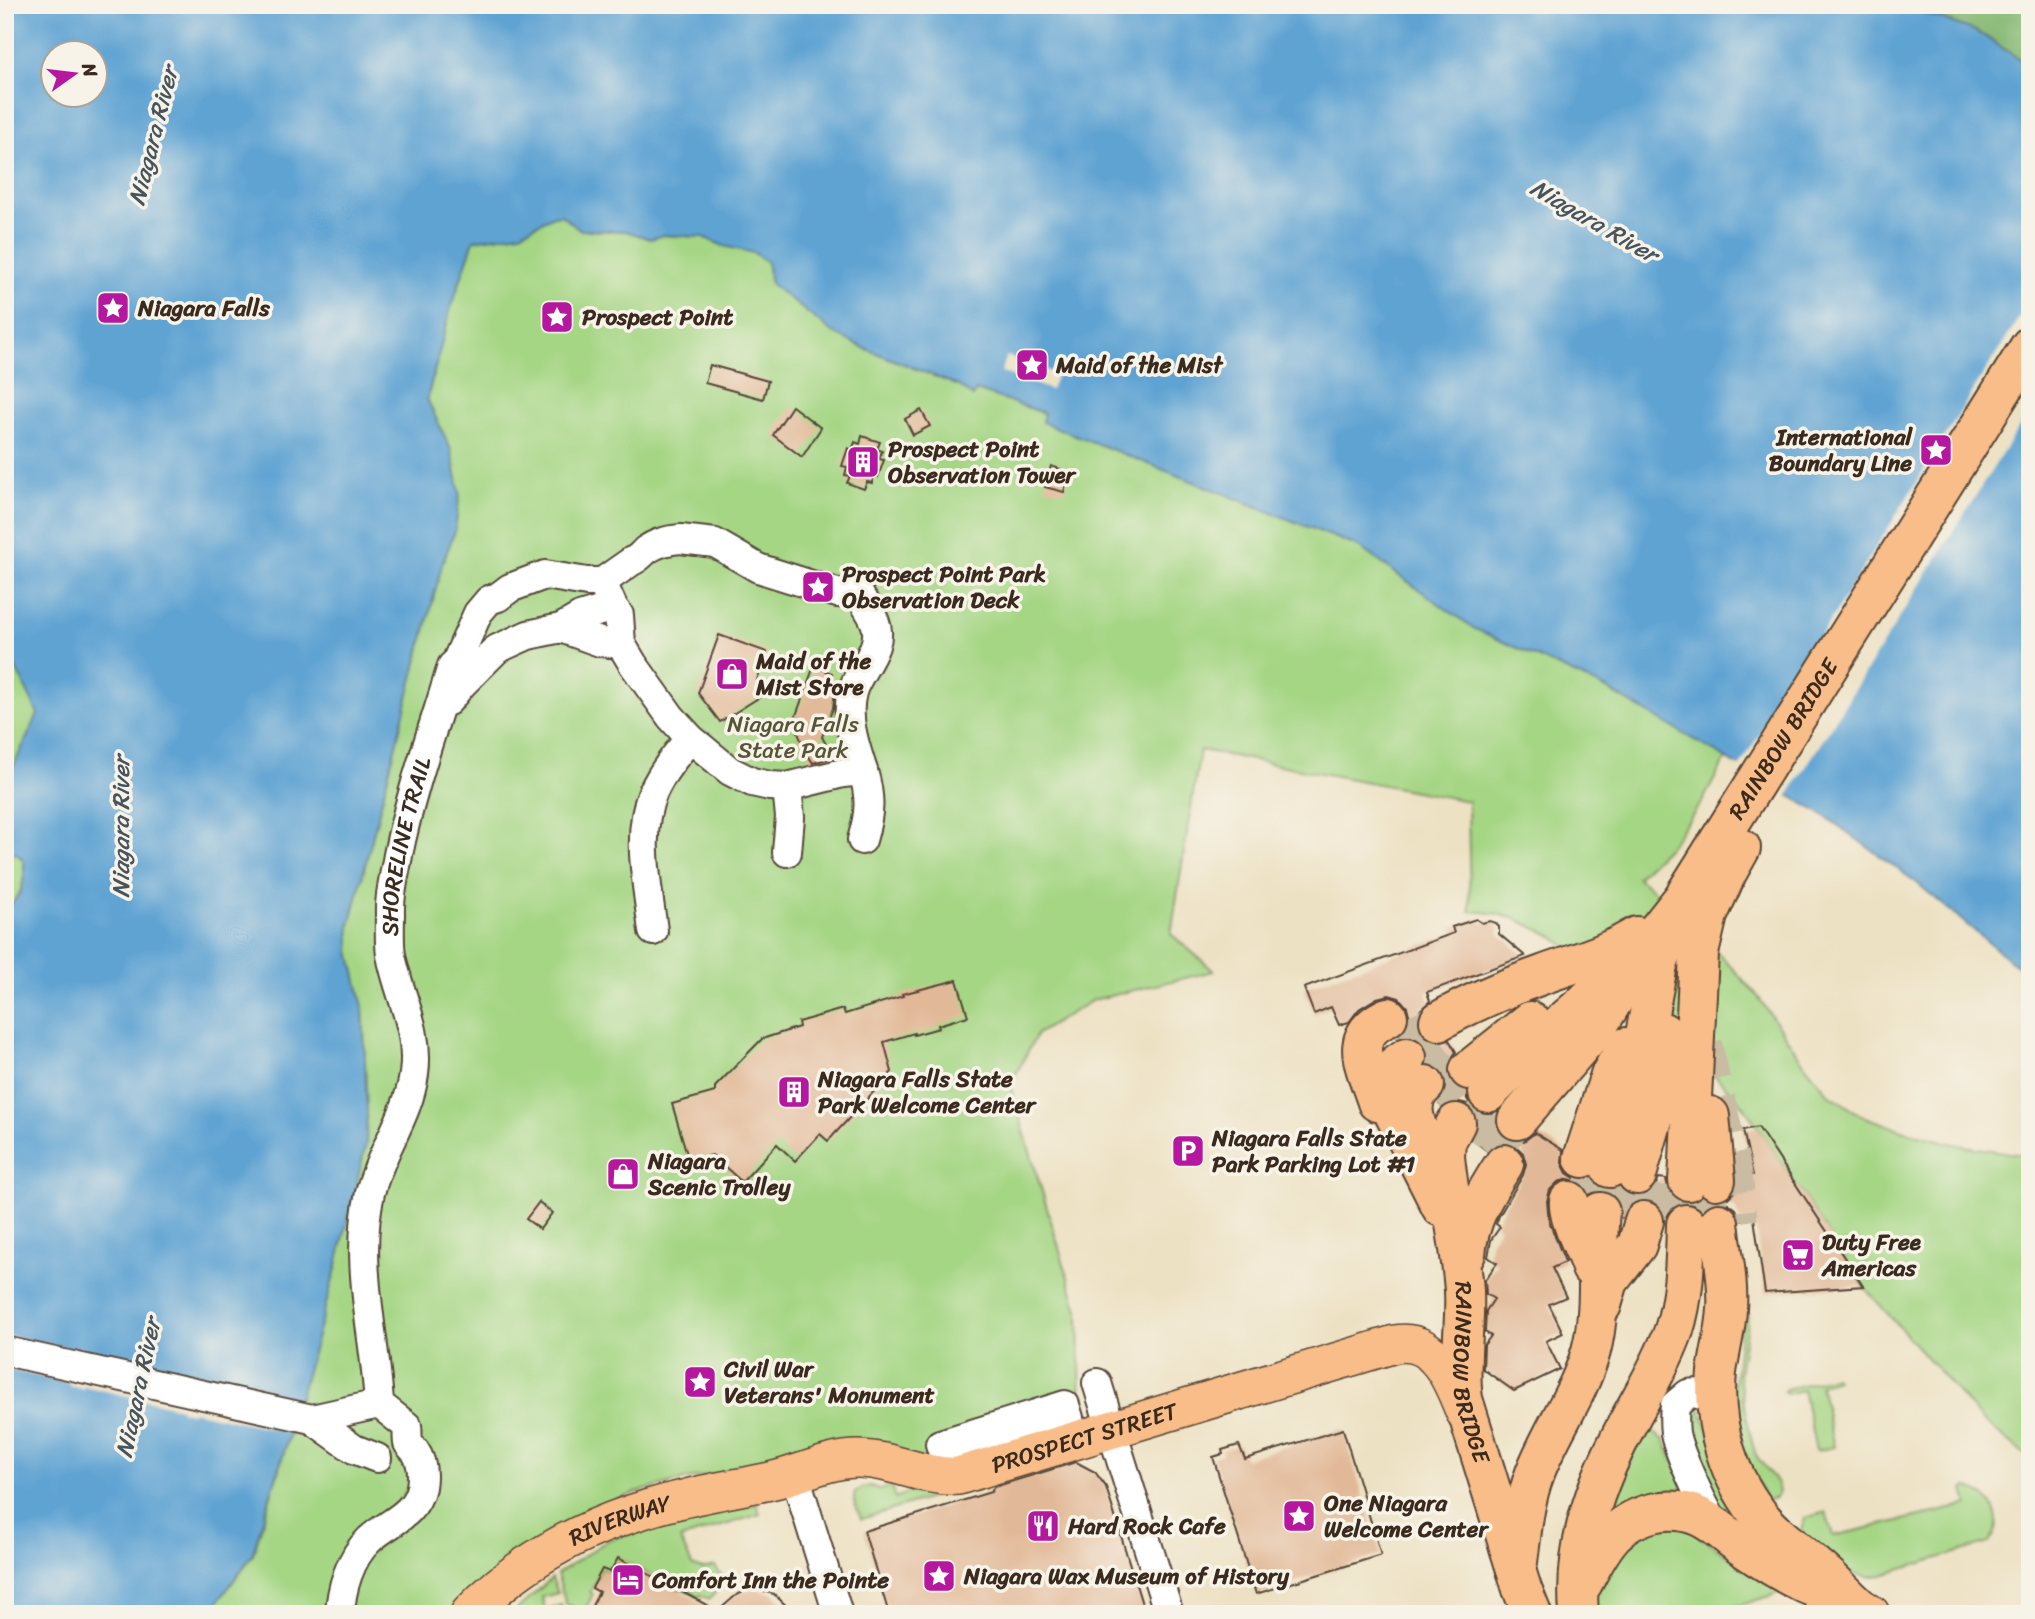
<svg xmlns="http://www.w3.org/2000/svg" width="2035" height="1619" viewBox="0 0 2035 1619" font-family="Sriracha,sans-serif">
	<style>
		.green { fill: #a5d684; stroke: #708051; stroke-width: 2 }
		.forest { fill: #84b772; stroke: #607048; stroke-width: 2 }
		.water { fill: #5ea3d3; stroke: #4c6678; stroke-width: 2; fill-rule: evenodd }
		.pier { fill: #ede1c3 }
		.building { fill: #e2b998 }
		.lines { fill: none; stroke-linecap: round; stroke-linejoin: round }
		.highway-tunnel { stroke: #c9bca2; stroke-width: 38; stroke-dasharray: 38 19; stroke-linecap: butt }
		.minor-casing { stroke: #564537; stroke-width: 32 }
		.major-casing { stroke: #564537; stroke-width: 40 }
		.highway-casing { stroke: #564537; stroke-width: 42 }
		.minor { stroke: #fff; stroke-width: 28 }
		.major { stroke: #f8bd88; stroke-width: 37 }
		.highway { stroke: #f8bd88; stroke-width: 38 }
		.labels { text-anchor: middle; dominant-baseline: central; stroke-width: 7; stroke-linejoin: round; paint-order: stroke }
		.poi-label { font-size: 23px; font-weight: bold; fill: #3b2a1e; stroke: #f7f3e8; text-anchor: start }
		.park-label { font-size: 23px; fill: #565538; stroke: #f7f3e8 }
		.street-label { font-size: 23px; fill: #3b2a1e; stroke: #f7f3e8 }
		.water-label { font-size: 24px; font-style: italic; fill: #47545d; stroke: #f7f3e8 }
	</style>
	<rect width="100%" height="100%" fill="#f7f3e8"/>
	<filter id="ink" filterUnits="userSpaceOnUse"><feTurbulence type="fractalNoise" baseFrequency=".0143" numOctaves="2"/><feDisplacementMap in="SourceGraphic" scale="14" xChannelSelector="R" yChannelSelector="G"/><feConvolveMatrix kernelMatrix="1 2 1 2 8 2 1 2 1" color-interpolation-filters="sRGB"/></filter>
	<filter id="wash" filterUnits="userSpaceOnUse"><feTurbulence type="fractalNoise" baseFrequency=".00686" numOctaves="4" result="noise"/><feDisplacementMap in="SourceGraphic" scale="28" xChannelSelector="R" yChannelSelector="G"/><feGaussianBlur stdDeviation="1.57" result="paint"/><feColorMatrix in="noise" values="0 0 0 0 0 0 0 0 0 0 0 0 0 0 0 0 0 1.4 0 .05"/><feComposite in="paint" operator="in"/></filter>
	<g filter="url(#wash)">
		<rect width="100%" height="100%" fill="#ede1c3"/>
		<g class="green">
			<polygon points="561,215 581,230 626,231 650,239 663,235 703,237 724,246 754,253 767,262 771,284 833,333 864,348 959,386 973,397 976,390 1044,413 1043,422 1359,547 1473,628 1605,688 1726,758 1702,802 1671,844 1637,877 1652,889 1711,945 1756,994 1806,1066 1829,1094 1862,1116 1908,1132 1958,1145 2030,1156 2030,1459 1983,1421 1863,1286 1743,1105 1663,1021 1553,936 1516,919 1493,913 1470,911 1468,801 1200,750 1171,934 1214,971 1093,1000 1037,1034 1010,1085 1079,1314 1081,1418 941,1464 844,1441 747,1469 688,1479 638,1492 594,1508 595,1514 539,1577 499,1614 209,1614 253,1555 290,1433 284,1431 291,1398 299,1399 336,1269 367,1114 363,1007 350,951 350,925 442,564 455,531 451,450 427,399 450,311 474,240 520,233 553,216"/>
			<polygon points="5,645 39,714 5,784"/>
			<path d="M15,851L24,861C25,882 23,896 5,909V861Z"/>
			<path d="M1748,1314C1746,1334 1742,1354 1739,1374C1739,1381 1752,1447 1756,1455C1760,1464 1798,1498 1766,1500L1730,1421L1742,1315Z"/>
			<polygon points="1834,1377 1836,1379 1834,1381 1820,1385 1834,1447 1816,1451 1803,1390 1787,1394 1784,1391 1786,1389"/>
			<polygon points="1696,1399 1747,1528 1709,1502 1682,1408"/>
			<polygon points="1645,1433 1654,1433 1664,1440 1693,1501 1601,1521 1642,1435"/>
			<path d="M870,1486L881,1490L891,1486L895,1498L914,1490L932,1493L934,1497L861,1519C856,1503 844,1491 870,1486Z"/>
			<path d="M1967,1487C1992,1494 2007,1520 1989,1543L1882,1575L1867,1577L1853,1574L1813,1551L1801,1530L1805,1518L1826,1512L1833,1536L1968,1505L1964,1490Z"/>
			<polygon points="757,1504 760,1514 680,1539 692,1565 702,1569 715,1566 725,1581 709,1599 700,1595 699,1597 681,1588 679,1590 618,1558 610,1572 602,1569 590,1592 593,1594 584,1612 566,1604 557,1574 608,1540 690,1517"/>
			<polygon points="1674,1520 1790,1595 1785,1596 1779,1593 1712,1614 1591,1614 1589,1597 1623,1538"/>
			<polygon points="552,1578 558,1593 542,1597 545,1610 561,1605 562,1609 558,1614 512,1614"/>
		</g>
		<polygon class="forest" points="1902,5 2030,5 2030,66 1978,32"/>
		<path class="water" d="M5,5H1902L1978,32L2030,66V977L1917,883L1825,816L1605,688L1473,628L1359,547L1042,422L1044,413L976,390L973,397L959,386L864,348L833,333L771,284L767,262L754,253L724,246L703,237L663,235L651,239L626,231L581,230L561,215L553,216L520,233L474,240L450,311L427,399L451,450L460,493L455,531L442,564L350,925V951L363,1007L367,1114L366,1144L336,1269L299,1399L291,1398L284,1431L290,1432L252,1555L209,1614H5V909C23,896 25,882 24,861L15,852L5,861V784L38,714L5,645ZM52,52H94V94H52Z"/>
		<g class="pier">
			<polygon points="2030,300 2030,409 1787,797 1738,769"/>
			<polygon points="1007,356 1057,374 1051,390 1001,372"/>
			<polygon points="5,1335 77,1350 79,1347 91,1350 91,1353 188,1374 189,1373 200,1375 200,1377 300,1400 299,1403 294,1402 288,1428 292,1430 293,1433 193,1411 192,1413 181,1411 181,1408 84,1386 83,1389 70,1386 70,1383 5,1369"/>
		</g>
		<g id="blocks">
			<g class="building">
				<polygon points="710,365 768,381 763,399 705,383"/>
				<polygon points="792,406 821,428 802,457 773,435"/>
				<polygon points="921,410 930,426 913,435 905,419"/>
				<polygon points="862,436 880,442 877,449 882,451 879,459 884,460 878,477 874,476 872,483 867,482 864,489 847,483 850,476 845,475 847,467 842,466 848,448 852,450 855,442 860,444"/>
				<polygon points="1051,466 1069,472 1064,492 1045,487"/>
				<polygon points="719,635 767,652 757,680 767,684 763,695 720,722 698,693"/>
				<polygon points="814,666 832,673 827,688 835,690 833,708 822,737 833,757 813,763 804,749 794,721"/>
				<polygon points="1476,919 1482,923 1490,921 1496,923 1499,927 1499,934 1525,956 1427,992 1430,1001 1420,1010 1417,1021 1420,1031 1428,1040 1439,1043 1449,1040 1456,1052 1448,1063 1448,1074 1452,1083 1460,1090 1467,1091 1467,1099 1473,1109 1483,1114 1497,1112 1495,1117 1496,1127 1503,1137 1512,1141 1524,1141 1535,1133 1563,1150 1562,1163 1567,1173 1576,1179 1587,1179 1591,1178 1595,1183 1603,1189 1614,1189 1619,1187 1630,1196 1642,1196 1653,1190 1659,1178 1666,1179 1669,1192 1676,1199 1685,1202 1675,1205 1668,1212 1665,1219 1659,1205 1649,1200 1639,1200 1628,1206 1622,1217 1620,1203 1612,1194 1601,1190 1589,1194 1580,1182 1569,1179 1558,1182 1550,1190 1547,1201 1549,1221 1565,1262 1552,1268 1566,1297 1549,1304 1563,1333 1546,1341 1560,1369 1514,1391 1483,1369 1484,1345 1491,1336 1485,1332 1486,1311 1494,1299 1486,1294 1485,1280 1497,1263 1488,1257 1491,1240 1500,1227 1496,1224 1499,1216 1523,1175 1526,1164 1523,1153 1515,1145 1506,1142 1495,1144 1487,1151 1472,1139 1478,1123 1474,1111 1467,1104 1456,1101 1445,1104 1442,1107 1439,1104 1446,1090 1446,1079 1439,1068 1427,1064 1429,1055 1426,1046 1416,1037 1406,1035 1396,1038 1407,1028 1410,1018 1407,1007 1399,998 1389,995 1377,998 1359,1009 1349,1022 1339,1025 1331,1007 1314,1014 1304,988 1454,933 1452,927"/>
				<polygon points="957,980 968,1016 938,1025 939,1028 914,1035 914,1033 884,1042 892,1072 828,1141 820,1134 795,1161 777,1144 742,1182 712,1155 689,1161 672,1104 715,1092 715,1087 762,1039 799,1027 798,1022 843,1009 845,1014 903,996 902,994"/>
				<polygon points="1758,1127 1863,1286 1765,1293 1754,1218 1741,1221 1736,1209 1728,1203 1719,1202 1728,1198 1736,1190 1738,1177 1753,1175 1743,1130"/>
				<polygon points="539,1202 552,1213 540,1229 526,1219"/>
				<polygon points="1343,1429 1381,1555 1256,1594 1213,1457 1223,1454 1222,1450 1239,1445 1245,1459"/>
				<polygon points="1076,1462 1095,1472 1106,1487 1145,1614 889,1614 864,1531 991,1492 994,1487"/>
				<polygon points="618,1558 718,1611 735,1596 745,1591 755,1589 774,1594 795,1614 607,1614 592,1606 599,1592 592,1588 602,1569 610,1572"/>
			</g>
		</g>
	</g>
	<g filter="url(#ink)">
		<use href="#blocks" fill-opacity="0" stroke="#564537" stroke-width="2"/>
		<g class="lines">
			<g class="highway-tunnel">
				<polyline points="1399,1043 1439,1021"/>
				<polyline points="1703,1044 1733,1171 1739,1222"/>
				<polyline points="1417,1073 1454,1048"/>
				<polyline points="1433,1097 1469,1070"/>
				<polyline points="1465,1133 1497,1102"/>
				<polyline points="1487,1152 1517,1120"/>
				<polyline points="1707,1180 1709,1224"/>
				<polyline points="1587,1207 1598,1164"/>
				<polyline points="1613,1215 1623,1172"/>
				<polyline points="1644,1221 1652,1177"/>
				<polyline points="1677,1224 1679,1180"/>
			</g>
			<defs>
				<g id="minor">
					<path d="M680,539L715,543L758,568L837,593L859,594C864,603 871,612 875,622C885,647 858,670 852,692C845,718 855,746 863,771L843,773L787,787L770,786L752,782L730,771L690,738L671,717L633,664L621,644L619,615L613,607L602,582L632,561C638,559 641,555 646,550C656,543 668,540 680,539Z"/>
					<polyline points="561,628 600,642 621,644"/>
					<polyline points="448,701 462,684 497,649 528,635 561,628 580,617 613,607"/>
					<path d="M862,840C870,813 871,798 863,771"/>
					<polyline points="787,852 790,817 787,787"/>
					<path d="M653,931C648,887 635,834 653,792C662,772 676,755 690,738"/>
					<polyline points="5,1351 312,1419 354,1449 377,1458"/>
					<polyline points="1097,1383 1169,1614"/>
					<path id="s1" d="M379,1404C375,1334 354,1263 370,1193C380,1152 409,1115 414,1074C420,1029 399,997 391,955C389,942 390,927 390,913C389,894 395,874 398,855C411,790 433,730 452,666L454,667L478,613L489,600L498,597L510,588L545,575L587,582H602"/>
					<polygon points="1065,1405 1069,1418 1065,1417 943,1453 940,1444"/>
					<polyline points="312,1419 379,1404"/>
					<path d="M1718,1421C1714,1405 1708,1390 1688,1394L1675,1405C1674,1414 1674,1424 1675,1433C1679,1454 1705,1511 1718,1528"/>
					<polyline points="795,1475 838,1614"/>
					<path d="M340,1614C341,1589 350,1558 369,1540C388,1522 415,1516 421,1487C423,1475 422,1461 415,1451C413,1449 409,1445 408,1443C407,1438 408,1431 407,1426L379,1404"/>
				</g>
				<g id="major">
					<path id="s2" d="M469,1614C528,1552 604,1517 687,1498C714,1491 743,1487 770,1481C799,1475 828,1459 858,1459C892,1459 924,1478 958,1476L1395,1344C1435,1337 1452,1380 1464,1411"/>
					<polyline points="1822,1614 1856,1604 1871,1614"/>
				</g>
				<g id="highway">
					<path d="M1439,1021C1472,1002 1506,988 1542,975C1577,962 1604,956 1637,936"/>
					<path d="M1407,1057C1386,1070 1383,1077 1388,1102L1441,1207"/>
					<polyline points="1469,1070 1530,1021"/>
					<path id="s3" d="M1488,1093L1536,1045L1582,1005L1656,932L1683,898L2030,346"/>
					<path d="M1377,1102C1366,1067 1345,1036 1388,1017"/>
					<polyline points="1710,1116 1716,1180"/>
					<polyline points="1517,1120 1598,1026 1625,981"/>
					<path id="s4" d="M1456,1123L1446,1142L1445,1156C1449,1201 1461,1245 1464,1291C1466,1327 1458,1363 1463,1399L1522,1589L1532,1614"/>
					<path d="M1424,1147C1417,1124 1404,1104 1425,1085"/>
					<polyline points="1583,1158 1610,1075 1626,1047"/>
					<polyline points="1610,1168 1636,1083 1658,965 1675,920"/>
					<polyline points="1637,1175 1663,1085 1663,1032"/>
					<polyline points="1688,1181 1699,953 1708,915 1727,873 1741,848"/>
					<path d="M1569,1201C1567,1219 1585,1248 1591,1268"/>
					<path d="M1719,1223C1722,1251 1729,1281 1727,1309C1726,1330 1720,1351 1717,1372C1712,1427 1729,1480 1764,1521C1780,1539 1799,1552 1817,1567C1831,1578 1843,1592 1856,1604"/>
					<path d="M1466,1254C1469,1220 1485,1193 1504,1164"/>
					<polyline points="1602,1305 1609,1281 1637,1245 1644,1221"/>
					<path d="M1518,1562C1522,1532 1524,1502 1535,1473C1551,1431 1579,1394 1591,1351C1603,1305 1595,1258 1600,1212"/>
					<path d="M1583,1583C1592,1566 1602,1546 1615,1533C1637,1512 1672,1504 1700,1517C1717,1525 1729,1538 1744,1548C1766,1563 1790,1578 1815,1588"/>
					<path d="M1579,1614C1574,1550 1591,1496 1619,1440C1637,1403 1660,1369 1674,1330C1685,1296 1685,1259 1686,1224"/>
				</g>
			</defs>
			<use href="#minor" class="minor-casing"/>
			<use href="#major" class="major-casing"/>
			<use href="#highway" class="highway-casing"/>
			<use href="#minor" class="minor"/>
			<use href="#major" class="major"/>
			<use href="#highway" class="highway"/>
		</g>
	</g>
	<defs>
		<symbol id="sight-square" viewBox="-11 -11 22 22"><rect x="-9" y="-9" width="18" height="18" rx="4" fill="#b5179e" stroke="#f7f3e8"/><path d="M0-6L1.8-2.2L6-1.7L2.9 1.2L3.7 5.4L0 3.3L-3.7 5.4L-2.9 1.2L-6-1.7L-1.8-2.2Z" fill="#fff"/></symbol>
		<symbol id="building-square" viewBox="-11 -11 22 22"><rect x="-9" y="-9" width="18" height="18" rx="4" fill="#b5179e" stroke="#f7f3e8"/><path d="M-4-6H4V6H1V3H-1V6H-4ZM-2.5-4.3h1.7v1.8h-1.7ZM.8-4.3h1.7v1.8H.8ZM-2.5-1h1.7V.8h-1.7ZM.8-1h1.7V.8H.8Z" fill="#fff"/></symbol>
		<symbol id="shop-square" viewBox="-11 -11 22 22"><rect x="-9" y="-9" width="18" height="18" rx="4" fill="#b5179e" stroke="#f7f3e8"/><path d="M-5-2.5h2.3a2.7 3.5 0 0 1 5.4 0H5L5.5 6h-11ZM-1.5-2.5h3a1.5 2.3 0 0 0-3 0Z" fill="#fff"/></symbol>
		<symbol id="parking-square" viewBox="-11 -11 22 22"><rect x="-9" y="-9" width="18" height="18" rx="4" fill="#b5179e" stroke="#f7f3e8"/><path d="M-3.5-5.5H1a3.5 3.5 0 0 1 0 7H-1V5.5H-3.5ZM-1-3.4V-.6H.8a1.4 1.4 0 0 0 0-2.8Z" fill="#fff"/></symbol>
		<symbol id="supermarket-square" viewBox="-11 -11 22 22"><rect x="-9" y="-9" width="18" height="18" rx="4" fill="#b5179e" stroke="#f7f3e8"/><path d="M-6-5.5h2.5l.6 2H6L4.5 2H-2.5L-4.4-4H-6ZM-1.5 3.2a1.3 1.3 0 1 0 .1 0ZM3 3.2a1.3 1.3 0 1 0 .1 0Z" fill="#fff"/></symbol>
		<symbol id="restaurant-square" viewBox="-11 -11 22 22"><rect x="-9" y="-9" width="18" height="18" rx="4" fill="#b5179e" stroke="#f7f3e8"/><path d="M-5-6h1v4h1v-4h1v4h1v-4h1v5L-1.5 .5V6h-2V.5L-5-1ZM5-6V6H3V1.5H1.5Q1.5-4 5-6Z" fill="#fff"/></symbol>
		<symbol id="hotel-square" viewBox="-11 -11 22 22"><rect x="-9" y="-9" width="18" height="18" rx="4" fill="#b5179e" stroke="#f7f3e8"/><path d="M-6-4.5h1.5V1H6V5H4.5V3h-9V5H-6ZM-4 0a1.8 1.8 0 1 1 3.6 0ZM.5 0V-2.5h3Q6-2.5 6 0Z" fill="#fff"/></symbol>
	</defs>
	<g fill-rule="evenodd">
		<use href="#sight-square" x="94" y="289" width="38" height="38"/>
		<use href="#sight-square" x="538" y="298" width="38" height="38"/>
		<use href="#sight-square" x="1013" y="346" width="38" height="38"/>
		<use href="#sight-square" x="1917" y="431" width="38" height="38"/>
		<use href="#building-square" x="844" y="443" width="38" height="38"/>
		<use href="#sight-square" x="799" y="568" width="38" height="38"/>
		<use href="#shop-square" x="713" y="655" width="38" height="38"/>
		<use href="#building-square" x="775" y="1073" width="38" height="38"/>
		<use href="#parking-square" x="1169" y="1132" width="38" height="38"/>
		<use href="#shop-square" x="604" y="1155" width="38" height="38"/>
		<use href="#supermarket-square" x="1779" y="1236" width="38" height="38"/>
		<use href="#sight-square" x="681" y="1363" width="38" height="38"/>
		<use href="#sight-square" x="1280" y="1497" width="38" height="38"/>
		<use href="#restaurant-square" x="1024" y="1507" width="38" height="38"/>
		<use href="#sight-square" x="920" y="1557" width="38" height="38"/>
		<use href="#hotel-square" x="609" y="1561" width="38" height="38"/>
	</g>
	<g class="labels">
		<g class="poi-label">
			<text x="138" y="308">Niagara Falls</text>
			<text x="582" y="317">Prospect Point</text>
			<text x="1056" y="365">Maid of the Mist</text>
			<text x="1912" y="437" text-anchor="end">International<tspan x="1912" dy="26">Boundary Line</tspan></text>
			<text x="888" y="449">Prospect Point<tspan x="888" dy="26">Observation Tower</tspan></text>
			<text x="842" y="574">Prospect Point Park<tspan x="842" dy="26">Observation Deck</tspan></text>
			<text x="756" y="661">Maid of the<tspan x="756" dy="26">Mist Store</tspan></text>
			<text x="818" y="1079">Niagara Falls State<tspan x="818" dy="26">Park Welcome Center</tspan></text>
			<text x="1212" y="1138">Niagara Falls State<tspan x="1212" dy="26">Park Parking Lot #1</tspan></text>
			<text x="648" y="1161">Niagara<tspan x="648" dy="26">Scenic Trolley</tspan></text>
			<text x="1822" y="1242">Duty Free<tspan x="1822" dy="26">Americas</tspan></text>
			<text x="724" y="1369">Civil War<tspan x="724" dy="26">Veterans' Monument</tspan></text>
			<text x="1324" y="1503">One Niagara<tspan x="1324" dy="26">Welcome Center</tspan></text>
			<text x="1068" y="1526">Hard Rock Cafe</text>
			<text x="964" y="1576">Niagara Wax Museum of History</text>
			<text x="652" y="1580">Comfort Inn the Pointe</text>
		</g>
		<g class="park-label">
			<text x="793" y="724">Niagara Falls<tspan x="793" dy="26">State Park</tspan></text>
		</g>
		<g class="street-label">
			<text stroke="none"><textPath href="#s3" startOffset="464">RAINBOW BRIDGE</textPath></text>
			<text stroke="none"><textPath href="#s1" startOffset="572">SHORELINE TRAIL</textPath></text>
			<text stroke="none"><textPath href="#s4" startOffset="254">RAINBOW BRIDGE</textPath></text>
			<text stroke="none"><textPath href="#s2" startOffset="660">PROSPECT STREET</textPath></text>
			<text stroke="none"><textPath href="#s2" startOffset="180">RIVERWAY</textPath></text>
		</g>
		<g class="water-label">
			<text transform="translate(153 136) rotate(-76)">Niagara River</text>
			<text transform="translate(1594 221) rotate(30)">Niagara River</text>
			<text transform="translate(121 827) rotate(-90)">Niagara River</text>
			<text transform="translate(138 1388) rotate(-78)">Niagara River</text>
		</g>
	</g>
	<rect width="2035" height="1619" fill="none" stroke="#f7f3e8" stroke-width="28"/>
	<g transform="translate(74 74) rotate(76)"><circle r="33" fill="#f7f3e8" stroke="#aca397" stroke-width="2"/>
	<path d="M0-5L12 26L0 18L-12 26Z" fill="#b5179e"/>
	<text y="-10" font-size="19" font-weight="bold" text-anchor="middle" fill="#3b2a1e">N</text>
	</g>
</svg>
